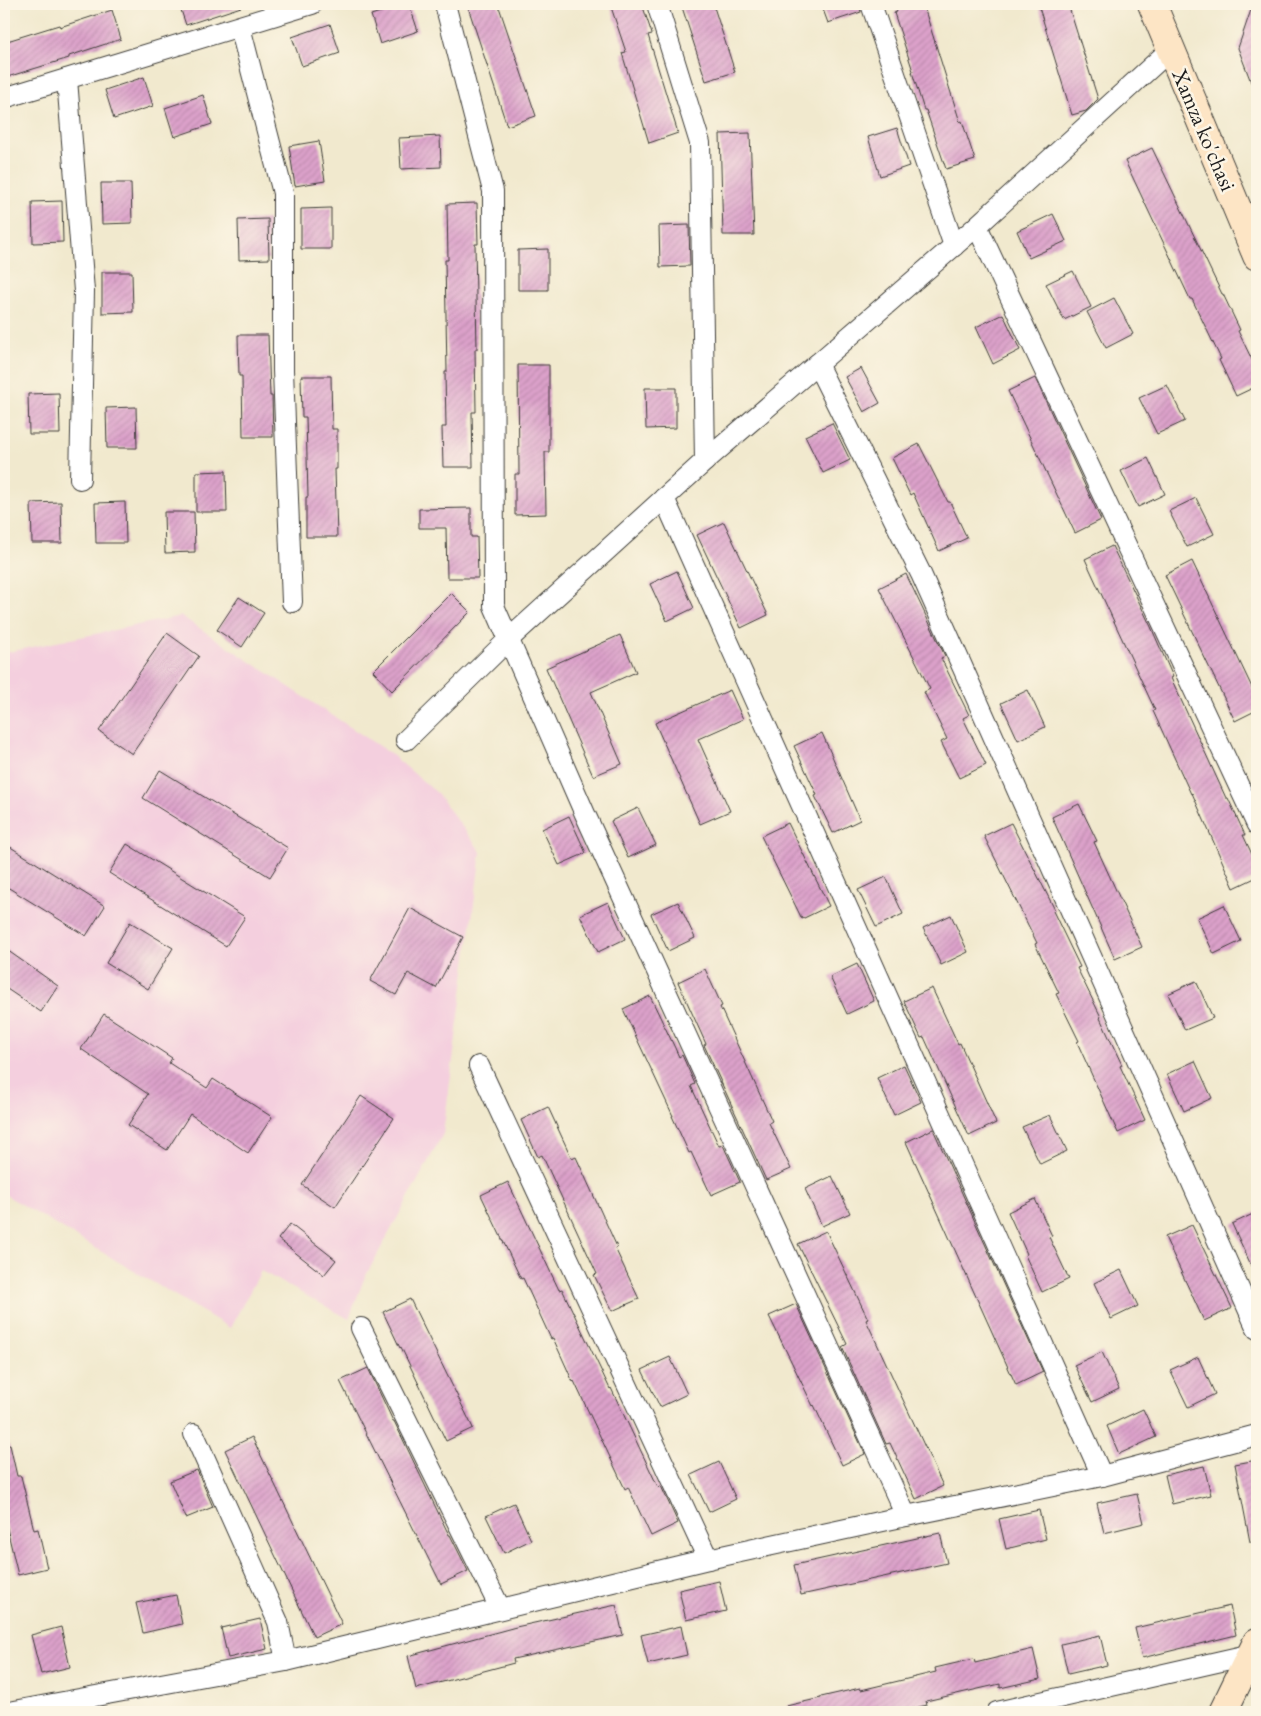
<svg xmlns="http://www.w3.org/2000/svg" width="1261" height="1716" viewBox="0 0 1261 1716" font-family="'EB Garamond',serif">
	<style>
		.built { fill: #f4cfde }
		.building { fill: url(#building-hatch) }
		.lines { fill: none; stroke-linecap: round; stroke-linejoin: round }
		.street-casing { stroke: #3c3b37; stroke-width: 22 }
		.secondary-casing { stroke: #3c3b37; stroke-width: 30 }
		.street { stroke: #fff; stroke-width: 20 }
		.secondary { stroke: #fde5c5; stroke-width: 28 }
		.labels { text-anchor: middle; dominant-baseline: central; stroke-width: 5; stroke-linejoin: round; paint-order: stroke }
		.street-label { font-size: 22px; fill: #1c1c1c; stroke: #fcf5e5 }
	</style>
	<defs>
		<pattern id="building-hatch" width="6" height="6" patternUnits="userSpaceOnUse" patternTransform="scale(1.25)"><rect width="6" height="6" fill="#dca1ca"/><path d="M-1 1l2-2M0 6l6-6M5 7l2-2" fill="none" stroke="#bc8aad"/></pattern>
	</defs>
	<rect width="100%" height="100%" fill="#fcf5e5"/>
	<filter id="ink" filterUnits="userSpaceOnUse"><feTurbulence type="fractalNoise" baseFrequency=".02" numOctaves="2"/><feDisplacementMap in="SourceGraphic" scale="10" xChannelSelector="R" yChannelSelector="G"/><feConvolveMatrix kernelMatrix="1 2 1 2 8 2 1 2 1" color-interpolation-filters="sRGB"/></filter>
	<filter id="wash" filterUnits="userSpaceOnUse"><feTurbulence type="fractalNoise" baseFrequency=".0096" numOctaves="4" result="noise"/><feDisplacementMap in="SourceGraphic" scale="20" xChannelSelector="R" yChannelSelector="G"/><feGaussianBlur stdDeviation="1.12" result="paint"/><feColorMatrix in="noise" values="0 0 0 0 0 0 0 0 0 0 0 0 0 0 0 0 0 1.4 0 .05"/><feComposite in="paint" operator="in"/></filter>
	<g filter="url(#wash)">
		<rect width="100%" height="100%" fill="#f1e9ce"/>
		<polygon class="built" points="181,616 391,754 437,793 481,852 443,1134 364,1279 349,1319 261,1271 230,1328 4,1194 4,653"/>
		<g id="blocks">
			<g class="building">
				<polygon points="179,4 241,4 241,7 186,25"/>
				<polygon points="406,4 409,4 418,31 380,44 371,15"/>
				<polygon points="467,4 498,4 536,116 507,126"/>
				<polygon points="610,4 642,4 652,34 648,35 678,133 649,143 622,53 626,52"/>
				<polygon points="681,4 713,4 735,72 706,81"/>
				<polygon points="821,4 859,4 861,12 828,23"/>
				<polygon points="894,4 923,4 960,122 962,121 975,160 946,169 926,110 924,110 912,72 913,71 894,13 897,12"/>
				<polygon points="1038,4 1068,4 1098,99 1086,111 1072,115"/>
				<polygon points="1253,4 1257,4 1257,94 1256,95 1238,48"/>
				<polygon points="112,10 121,39 69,56 69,58 4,78 4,42 59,25 60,27"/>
				<polygon points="330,24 340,53 302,66 292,37"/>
				<polygon points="144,77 153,106 114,119 105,90"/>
				<polygon points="203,95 212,124 174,137 165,108"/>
				<polygon points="897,128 909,166 880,176 868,137"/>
				<polygon points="750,133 754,235 723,235 720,134"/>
				<polygon points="440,136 441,167 401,169 399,138"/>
				<polygon points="319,141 325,181 295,186 289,146"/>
				<polygon points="1152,148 1222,294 1223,294 1240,330 1238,331 1257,370 1257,386 1236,396 1219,360 1221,359 1192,299 1190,299 1125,161"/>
				<polygon points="101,183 131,183 132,223 102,224"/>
				<polygon points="62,201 63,242 33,243 32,202"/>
				<polygon points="477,203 478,244 475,244 477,349 475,349 476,412 472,412 473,467 443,467 442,427 446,427 445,372 447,372 445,260 448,260 447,204"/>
				<polygon points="331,208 331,249 301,249 301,209"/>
				<polygon points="1053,214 1066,241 1029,258 1017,231"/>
				<polygon points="268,219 269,259 239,260 238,220"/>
				<polygon points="689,225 690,266 660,267 659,226"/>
				<polygon points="548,249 548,290 518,290 518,250"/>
				<polygon points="1073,271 1091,307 1064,320 1046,284"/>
				<polygon points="102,272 132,272 133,312 102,313"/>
				<polygon points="1114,298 1133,334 1106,348 1087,312"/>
				<polygon points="1003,314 1020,350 993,364 976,327"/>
				<polygon points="238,335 268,335 270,396 272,396 273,437 243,437 242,376 239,376"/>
				<polygon points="518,365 549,365 549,452 545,452 546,514 515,515 515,474 519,474"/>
				<polygon points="861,368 880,403 864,412 845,377"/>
				<polygon points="301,376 331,376 332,429 337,429 337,469 335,469 337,537 306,537 306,497 308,497 306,417 302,417"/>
				<polygon points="1035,378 1101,520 1075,533 1008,391"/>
				<polygon points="1167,385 1185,421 1157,434 1139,398"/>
				<polygon points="645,388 676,388 676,428 646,429"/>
				<polygon points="59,393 60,434 29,434 28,394"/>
				<polygon points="136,407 137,448 107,448 106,408"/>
				<polygon points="832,423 850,460 823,473 805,436"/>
				<polygon points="919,444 948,502 950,502 967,538 939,551 913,493 910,495 892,458"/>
				<polygon points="1148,458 1165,494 1138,507 1121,471"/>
				<polygon points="226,471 227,512 196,512 196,472"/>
				<polygon points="1196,498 1214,534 1187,547 1169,511"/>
				<polygon points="61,502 62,543 32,543 31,503"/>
				<polygon points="125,502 126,543 96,543 95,503"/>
				<polygon points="471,508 471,537 477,537 478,578 447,578 446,528 419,528 419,509"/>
				<polygon points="164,512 194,512 195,552 165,553"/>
				<polygon points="724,522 768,615 741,628 697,535"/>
				<polygon points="1112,546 1151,627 1173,677 1171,678 1226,798 1228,798 1245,835 1243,835 1257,865 1257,877 1234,888 1192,793 1191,794 1174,757 1153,711 1155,710 1085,559"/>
				<polygon points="1192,561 1257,698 1257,710 1235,721 1165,575"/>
				<polygon points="677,571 694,608 667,621 650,584"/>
				<polygon points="906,574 945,656 941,658 969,715 963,718 986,765 959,778 941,742 947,739 924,692 930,689 879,588"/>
				<polygon points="451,593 470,612 392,691 373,671"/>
				<polygon points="239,597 264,613 242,647 217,630"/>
				<polygon points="167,633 199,656 132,754 99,731"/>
				<polygon points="620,635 636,672 591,692 622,764 593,776 546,668"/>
				<polygon points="730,690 743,719 698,739 730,811 700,824 655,723"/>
				<polygon points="1028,690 1045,727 1018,740 1001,703"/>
				<polygon points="822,733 860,820 833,833 815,796 817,795 794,746"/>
				<polygon points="160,770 288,848 270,877 143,798"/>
				<polygon points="1079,804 1097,841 1094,842 1142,947 1115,959 1052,817"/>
				<polygon points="638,808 656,845 628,858 611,821"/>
				<polygon points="569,816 586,853 559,865 542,829"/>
				<polygon points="788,823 829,906 802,919 761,836"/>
				<polygon points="1011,823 1055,910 1053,911 1080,967 1077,968 1101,1017 1100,1018 1122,1065 1120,1066 1145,1120 1118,1133 1077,1042 1079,1041 1056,994 1059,993 1035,944 1037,943 984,836"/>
				<polygon points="4,843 105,906 86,936 4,885"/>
				<polygon points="127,844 245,917 226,946 109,873"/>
				<polygon points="886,877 903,914 876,927 858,890"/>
				<polygon points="608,902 625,939 598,952 580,915"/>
				<polygon points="678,902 695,938 668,951 651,914"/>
				<polygon points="1224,905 1241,941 1214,954 1197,918"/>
				<polygon points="410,908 463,937 436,988 408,973 396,995 370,981"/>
				<polygon points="951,915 968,952 941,965 923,928"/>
				<polygon points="130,922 173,948 148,989 106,963"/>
				<polygon points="4,948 58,986 41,1012 4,987"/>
				<polygon points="857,964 874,1001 847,1014 830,977"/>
				<polygon points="705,969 722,1006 720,1007 772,1121 769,1123 791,1169 766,1180 704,1045 706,1044 678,982"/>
				<polygon points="1196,981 1213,1018 1185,1030 1168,994"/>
				<polygon points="932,988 958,1044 960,1043 996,1123 969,1136 924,1037 921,1038 904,1001"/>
				<polygon points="650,996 675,1048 679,1057 682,1055 695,1084 691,1086 719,1146 723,1145 740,1182 711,1195 691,1152 689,1153 672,1116 673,1116 623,1009"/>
				<polygon points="104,1014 172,1058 169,1063 207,1088 213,1079 272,1117 248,1153 190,1114 167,1150 128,1125 148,1094 81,1049"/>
				<polygon points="1195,1061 1212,1098 1184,1111 1167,1074"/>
				<polygon points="904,1065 921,1102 894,1115 877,1078"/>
				<polygon points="361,1096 394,1118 335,1207 302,1185"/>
				<polygon points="548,1107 572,1159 576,1157 617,1247 615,1248 639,1299 612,1311 594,1275 597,1274 542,1155 538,1157 521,1120"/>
				<polygon points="1050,1115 1067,1151 1040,1164 1022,1127"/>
				<polygon points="933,1129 1043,1372 1016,1385 906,1142"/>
				<polygon points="832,1176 850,1213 822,1226 805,1189"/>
				<polygon points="508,1182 559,1290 562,1289 610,1389 611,1388 658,1487 661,1486 678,1523 651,1536 628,1487 625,1489 574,1381 573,1382 553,1338 551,1339 523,1278 521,1279 481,1195"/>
				<polygon points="1035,1199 1052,1236 1049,1237 1069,1279 1042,1292 1025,1255 1027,1254 1008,1212"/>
				<polygon points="1257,1212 1257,1278 1232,1224"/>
				<polygon points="290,1224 336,1260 324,1275 278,1239"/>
				<polygon points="1192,1225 1232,1308 1204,1321 1165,1237"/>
				<polygon points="826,1231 868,1319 866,1320 943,1486 916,1499 890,1443 886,1444 842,1347 847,1344 798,1244"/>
				<polygon points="1121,1270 1138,1306 1111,1319 1094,1283"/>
				<polygon points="410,1299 473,1428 446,1441 401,1347 400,1348 383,1312"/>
				<polygon points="796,1304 865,1454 842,1465 814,1405 813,1406 769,1316"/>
				<polygon points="1102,1352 1119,1389 1092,1402 1074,1365"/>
				<polygon points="670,1357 687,1394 660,1407 642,1370"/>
				<polygon points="1198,1357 1215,1394 1188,1407 1170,1370"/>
				<polygon points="368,1368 393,1421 394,1421 449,1535 450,1535 468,1571 441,1584 340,1381"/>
				<polygon points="1143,1409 1156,1437 1119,1454 1107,1426"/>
				<polygon points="252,1437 342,1624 314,1637 225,1450"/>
				<polygon points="10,1445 17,1476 21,1476 34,1530 38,1529 47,1568 18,1575 4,1516 4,1446"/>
				<polygon points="1257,1460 1257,1542 1250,1542 1235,1464"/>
				<polygon points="719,1462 736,1499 709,1512 691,1475"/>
				<polygon points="1204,1466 1211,1495 1172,1504 1165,1475"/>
				<polygon points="197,1470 213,1507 186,1518 170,1481"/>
				<polygon points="1137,1494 1144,1523 1104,1533 1097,1503"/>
				<polygon points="514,1503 531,1540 504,1553 486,1516"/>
				<polygon points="1039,1510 1046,1539 1006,1549 999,1519"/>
				<polygon points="940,1533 947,1563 801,1595 794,1565"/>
				<polygon points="719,1581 726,1611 686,1620 679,1590"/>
				<polygon points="176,1595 182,1624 143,1633 136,1603"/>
				<polygon points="616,1605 623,1635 513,1659 514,1663 416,1689 408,1656 516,1627"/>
				<polygon points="1230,1606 1236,1635 1142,1658 1135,1628"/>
				<polygon points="260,1619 267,1649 228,1658 221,1628"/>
				<polygon points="681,1626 687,1655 648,1664 641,1635"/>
				<polygon points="61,1627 70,1667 41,1674 31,1635"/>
				<polygon points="1100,1635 1107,1665 1068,1674 1061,1644"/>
				<polygon points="1033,1649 1040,1679 1000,1688 1000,1684 926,1701 927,1705 899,1712 787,1712 786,1706 821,1698 821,1697 860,1688 861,1690 936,1672 935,1668 974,1659 975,1663"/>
			</g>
		</g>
	</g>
	<g filter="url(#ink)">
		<use href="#blocks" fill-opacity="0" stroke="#3c3b37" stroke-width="1"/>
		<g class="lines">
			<defs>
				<g id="street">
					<polyline points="445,4 493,191 494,606 585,814 906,1516"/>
					<polyline points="657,4 700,143 705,461"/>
					<polyline points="871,4 954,246"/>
					<polyline points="240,27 283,193 283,370 292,602"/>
					<polyline points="67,79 84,291 80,479"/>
					<polyline points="4,98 312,4"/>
					<polyline points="977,226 1257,825"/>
					<polyline points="817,364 921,574 1257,1329"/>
					<polyline points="664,498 1102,1476"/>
					<polyline points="406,740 509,639 705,461 977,226 1171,49"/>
					<polyline points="479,1066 708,1559"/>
					<polyline points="361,1328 500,1608"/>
					<polyline points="194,1434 278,1622 286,1661"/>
					<polyline points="9,1712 286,1661 708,1559 906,1516 1102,1476 1257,1435"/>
					<polyline points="997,1712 1252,1654"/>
				</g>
				<g id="secondary">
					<polyline points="1152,4 1257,256"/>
					<polyline points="1223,1712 1257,1642"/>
				</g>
			</defs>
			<use href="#street" class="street-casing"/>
			<use href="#secondary" class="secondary-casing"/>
			<use href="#street" class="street"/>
			<use href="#secondary" class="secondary"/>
		</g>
	</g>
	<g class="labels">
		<g class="street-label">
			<text transform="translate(1204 130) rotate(67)">Xamza ko'chasi</text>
		</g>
	</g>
	<rect width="1261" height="1716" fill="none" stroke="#fcf5e5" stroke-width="20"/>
</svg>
